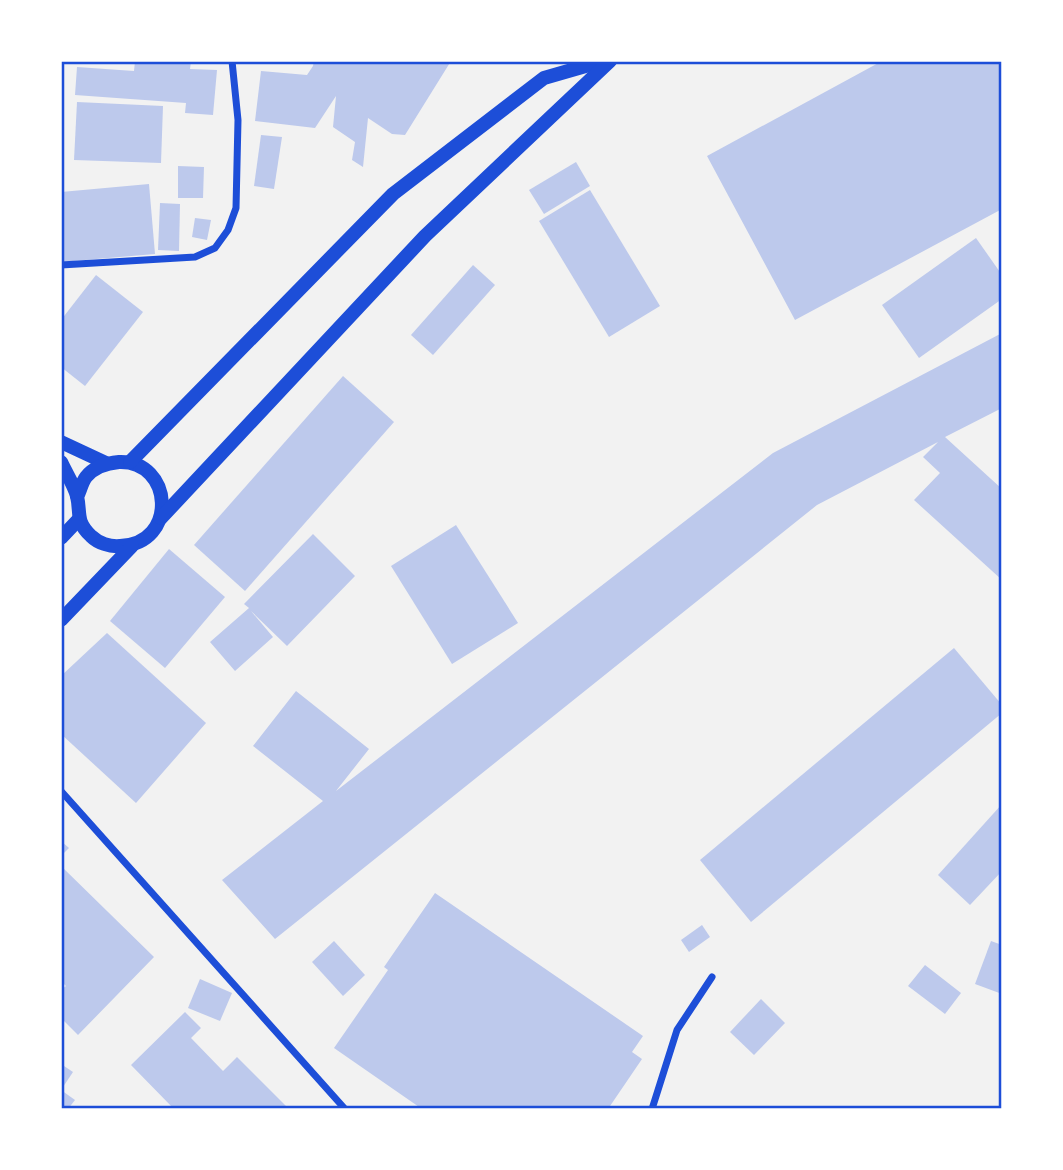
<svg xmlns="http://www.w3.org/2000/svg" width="1063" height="1170" viewBox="0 0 1063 1170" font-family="'PT Sans',sans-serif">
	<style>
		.building { fill: #bdc9ec }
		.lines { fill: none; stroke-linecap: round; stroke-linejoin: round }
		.minor { stroke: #1d4ed8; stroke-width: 7 }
		.secondary { stroke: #1d4ed8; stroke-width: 14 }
		.neatline { fill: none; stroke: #1d4ed8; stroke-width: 2.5 }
	</style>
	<rect width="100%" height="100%" fill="#f2f2f2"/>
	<g class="building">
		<polygon points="135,61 191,61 190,69 217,70 213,115 185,113 186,103 75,95 77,67 134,71"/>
		<polygon points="314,61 451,61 405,135 392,134 368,118 363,167 352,160 355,142 333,127 336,96 315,128 255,121 261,71 307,75 313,66"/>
		<polygon points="882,61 1002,61 1002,68 1000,70 1002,74 1002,209 795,320 707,156"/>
		<polygon points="77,102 163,106 161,163 74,160"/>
		<polygon points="261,135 282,137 274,189 254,186"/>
		<polygon points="576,162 590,186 544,214 529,190"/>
		<polygon points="178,166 204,167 203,198 178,198"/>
		<polygon points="149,184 155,254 61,262 61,192"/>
		<polygon points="590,190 660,306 609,337 539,221"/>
		<polygon points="160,203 180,204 179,251 158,250"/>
		<polygon points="195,218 211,220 207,240 192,237"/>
		<polygon points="976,238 1002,275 1002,299 919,358 882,305"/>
		<polygon points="473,265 495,285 433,355 411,335"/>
		<polygon points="96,275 143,312 85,386 61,367 61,320"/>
		<polygon points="1002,333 1002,408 945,437 1002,489 1002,580 914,500 940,473 923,457 938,442 817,505 275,939 222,880 323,801 253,746 296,691 369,749 336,791 773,453"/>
		<polygon points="343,376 394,422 245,591 194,545"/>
		<polygon points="456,525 518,623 452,664 391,566"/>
		<polygon points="313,534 355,576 287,646 251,611 273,637 235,671 210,642 249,608 244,604"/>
		<polygon points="169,549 225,597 165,668 110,621"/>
		<polygon points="107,633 206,723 136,803 61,734 61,676"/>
		<polygon points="954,648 1002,705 1002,713 751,922 700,860"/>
		<polygon points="1002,804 1002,871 970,905 938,875"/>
		<polygon points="61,841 69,848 61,856"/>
		<polygon points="61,866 154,957 78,1035 61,1018 61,990 66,986 61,981"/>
		<polygon points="435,893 643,1036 632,1052 642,1059 608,1109 422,1109 334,1048 388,970 384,967"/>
		<polygon points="702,925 710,937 689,952 681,940"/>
		<polygon points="334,941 365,975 343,996 312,962"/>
		<polygon points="991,941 1002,945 1002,994 975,984"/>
		<polygon points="925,965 961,993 945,1014 908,986"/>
		<polygon points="200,979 232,993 220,1021 188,1008"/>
		<polygon points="761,999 785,1023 754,1055 730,1032"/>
		<polygon points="185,1012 201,1028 191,1038 223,1071 237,1057 289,1109 174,1109 131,1065"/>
		<polygon points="61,1064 73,1072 61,1090"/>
		<polygon points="61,1090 75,1100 68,1109 61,1109"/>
	</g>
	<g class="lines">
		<g class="minor">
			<polyline points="61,265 195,257 215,248 228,230 236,208 238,120 232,61"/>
			<polyline points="61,791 345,1109"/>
			<polyline points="652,1109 677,1030 712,977"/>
		</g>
		<g class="secondary">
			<polyline points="61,442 106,463"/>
			<path d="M61,462C66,473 74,485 77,496C81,513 75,521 91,536C98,543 110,547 120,546C179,544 173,460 119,462C107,463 94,467 86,477C82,482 80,491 77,497"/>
			<polyline points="130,462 393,194 544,78 603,61"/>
			<polyline points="161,518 425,236 610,61"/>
			<polyline points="61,538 79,519"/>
			<polyline points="61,620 132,546"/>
		</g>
	</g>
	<rect width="1063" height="1170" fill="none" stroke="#ffffff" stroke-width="126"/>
	<rect x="63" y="63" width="937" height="1044" class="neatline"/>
</svg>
